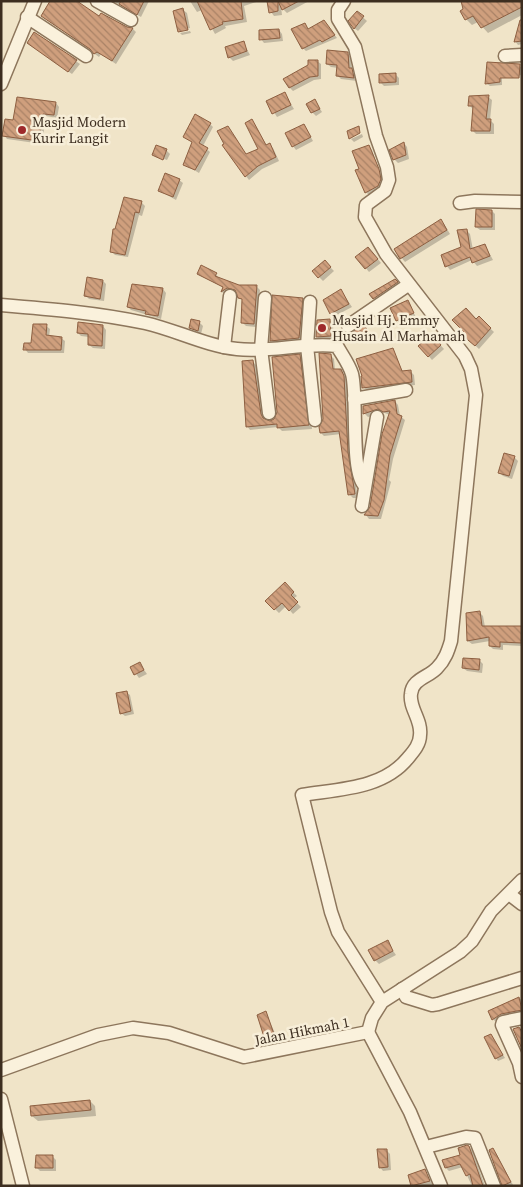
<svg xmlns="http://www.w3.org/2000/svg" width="523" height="1187" viewBox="0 0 523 1187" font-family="'Source Serif 4',serif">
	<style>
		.shadow { fill: #0003 }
		.building { fill: url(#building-back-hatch); stroke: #8d5f41 }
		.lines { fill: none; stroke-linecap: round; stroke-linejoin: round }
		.minor-casing { stroke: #8d765c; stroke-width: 15 }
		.minor { stroke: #faf1dc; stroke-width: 12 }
		.poi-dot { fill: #9e2a2b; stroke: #f7eed8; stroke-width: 2 }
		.labels { text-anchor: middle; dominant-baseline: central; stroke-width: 5; stroke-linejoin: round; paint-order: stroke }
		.poi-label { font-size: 14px; fill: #3d2e20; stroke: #f7eed8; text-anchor: start }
		.street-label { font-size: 14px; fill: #3d2e20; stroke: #f7eed8 }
	</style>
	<defs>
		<pattern id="building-back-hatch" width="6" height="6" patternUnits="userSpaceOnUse" patternTransform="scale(1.25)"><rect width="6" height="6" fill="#cf9f7d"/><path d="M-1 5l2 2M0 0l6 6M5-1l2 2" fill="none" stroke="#a98266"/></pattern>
	</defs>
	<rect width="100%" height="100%" fill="#f0e4c8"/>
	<g class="shadow">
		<polygon points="113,1 149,1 141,17"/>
		<polygon points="190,1 259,1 244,6 247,22 225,26 226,28 215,34 202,10 197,12"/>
		<polygon points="268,1 309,1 287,13 281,7 282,15 274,16 271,12"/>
		<polygon points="522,1 522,15 488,33 478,22 472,25 466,19 464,10"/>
		<polygon points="183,10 187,13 190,28 180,30 180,32 179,31"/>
		<polygon points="357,12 367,21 358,31 354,28"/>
		<polygon points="42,16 100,17 133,29 136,32 116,64 101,54 99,57"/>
		<polygon points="305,24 309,30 330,29 337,38 306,51 303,48"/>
		<polygon points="522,29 522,44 518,45 515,41"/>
		<polygon points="279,30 282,34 283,41 264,43 261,39"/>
		<polygon points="190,31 191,33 182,35 180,33"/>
		<polygon points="35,33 80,64 72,74 32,46"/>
		<polygon points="243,42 250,55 233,61 229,57"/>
		<polygon points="347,53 351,57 352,70 357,81 341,79 338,76 338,68 331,67 327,64"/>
		<polygon points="317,61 321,64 321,79 314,80 293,91 290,88"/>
		<polygon points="519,66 522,68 522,75 502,77 502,85 490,86 486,83"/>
		<polygon points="395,74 399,78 399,85 384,86 381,83"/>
		<polygon points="284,93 294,109 277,117 267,101"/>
		<polygon points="488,97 492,100 490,120 494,124 494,134 476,134 472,130 473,109 470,106"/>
		<polygon points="315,101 322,112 316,116 312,112"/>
		<polygon points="56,103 59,107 57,118 46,116 42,144 7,139 4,135"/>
		<polygon points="252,120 267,146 269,145 273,148 279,161 262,169 249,180 246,176 228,127 246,155 259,149"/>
		<polygon points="210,124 213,127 203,146 210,152 199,173 184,164 193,143 184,137"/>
		<polygon points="304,125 313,141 296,150 293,146"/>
		<polygon points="362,134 363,137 354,142 351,139"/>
		<polygon points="404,143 407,147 409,159 398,163 394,159"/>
		<polygon points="369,146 372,150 384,183 382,189 370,196 366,192 361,170"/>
		<polygon points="166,150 170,154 167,160 154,155"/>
		<polygon points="179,180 183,183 176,200 160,191"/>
		<polygon points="141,202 145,206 142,216 139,215 128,257 115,255 111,251 114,230"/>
		<polygon points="492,211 495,214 495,230 480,230 476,227"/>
		<polygon points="444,224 450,234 405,262 395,250"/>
		<polygon points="466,230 470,234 473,250 485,245 493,260 477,266 472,260 450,270 447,266 462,248"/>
		<polygon points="372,252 381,263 369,272 357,257"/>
		<polygon points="325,262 334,271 323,281 314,272"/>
		<polygon points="198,274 216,274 219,279 239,286 256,286 260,290 257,327 246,326 243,323 243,301 239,293 235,291 226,295 222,292 224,288"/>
		<polygon points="395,280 400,286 377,302 374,299"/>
		<polygon points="103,281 106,284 104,301 89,299 86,296"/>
		<polygon points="163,289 166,293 161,319 131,310 128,307"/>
		<polygon points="341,291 352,307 335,316 331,313"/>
		<polygon points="303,299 306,303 303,341 275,344 271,340"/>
		<polygon points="407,301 416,317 400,324 391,309"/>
		<polygon points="479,318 494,332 479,349 464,335"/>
		<polygon points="329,320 333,324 334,339 321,340 317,337"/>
		<polygon points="199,322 203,326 201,334 190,328"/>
		<polygon points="46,326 50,329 49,337 61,338 65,341 64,353 28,353 25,349 32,345"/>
		<polygon points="103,326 106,330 105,349 93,348 89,345 89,337 81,336 78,333"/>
		<polygon points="364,326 371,335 367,338 349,339 346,336"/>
		<polygon points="432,336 444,349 432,360 420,346"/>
		<polygon points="392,349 403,372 411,372 414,375 415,385 367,390 363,387"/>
		<polygon points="330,355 334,359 335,370 341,370 344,374 347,383 351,456 358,498 353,498 349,494 341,434 324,436 321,433 324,419"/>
		<polygon points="299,356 303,359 312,429 282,431 278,427 250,430 247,426 253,362 256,365 264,419 270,422 275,420"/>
		<polygon points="395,401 398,405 400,416 405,420 393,459 389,480 391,482 381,519 369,519 366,515 371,508 390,415 382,412 368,417 364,413"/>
		<polygon points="514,457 518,461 512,479 503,476 500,473"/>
		<polygon points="285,584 297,596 293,599 301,607 293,614 286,606 279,613 267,601"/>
		<polygon points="479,612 483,616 485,627 522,626 522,646 503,645 503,650 493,649 490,646 490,641 472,644 468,641"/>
		<polygon points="480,661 483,664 482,673 467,671 463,668"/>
		<polygon points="139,663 147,674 139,678 131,667"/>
		<polygon points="126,692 130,695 134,714 125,716 121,713"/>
		<polygon points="387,942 396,955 379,964 375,960"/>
		<polygon points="522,998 522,1014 505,1017 496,1022 493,1019"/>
		<polygon points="266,1013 278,1040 269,1042 266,1039"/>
		<polygon points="491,1035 505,1058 498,1061 496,1058"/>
		<polygon points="90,1101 95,1106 96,1116 38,1121 32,1116"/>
		<polygon points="469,1147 472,1150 485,1186 472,1186 463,1167 449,1171 446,1168"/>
		<polygon points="386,1150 390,1154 391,1170 383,1171 380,1167"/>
		<polygon points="493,1150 496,1153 513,1185 503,1185"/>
		<polygon points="52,1156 56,1160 56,1171 40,1171 36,1167"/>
		<polygon points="425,1171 433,1185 413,1186 409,1176"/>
	</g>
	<g class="building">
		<polygon points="50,1 77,1 99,16 101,13 127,27 133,28 112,61 97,52 94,54 90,49 41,16"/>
		<polygon points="121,1 144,1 137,15 119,4"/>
		<polygon points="197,1 241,1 243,19 222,22 223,24 210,30"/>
		<polygon points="267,1 278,1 278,11 269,13"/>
		<polygon points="278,1 299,1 282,10"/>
		<polygon points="461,1 522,1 522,7 481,28 473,16 465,20 460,11 463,9"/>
		<polygon points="183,8 188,30 178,32 173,11"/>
		<polygon points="357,11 364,16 354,29 348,21"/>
		<polygon points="324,20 335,35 322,42 320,40 302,49 291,29 305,23 308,29"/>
		<polygon points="520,20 522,20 522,41 514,42"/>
		<polygon points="279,29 280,38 259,40 259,30"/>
		<polygon points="34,32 77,60 68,72 27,43"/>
		<polygon points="244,41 247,51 228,58 225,47"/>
		<polygon points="327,50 348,52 349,68 352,68 354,78 336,76 337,65 326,64"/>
		<polygon points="308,60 318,60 318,76 310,77 289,88 283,79 308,65"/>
		<polygon points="487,62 520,64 519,78 500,78 500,82 485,84"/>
		<polygon points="396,73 396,82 379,83 379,74"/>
		<polygon points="285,92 291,105 272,114 266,101"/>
		<polygon points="489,95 486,119 491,119 490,131 471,131 473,106 468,106 469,96"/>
		<polygon points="17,97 56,102 54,115 43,114 39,141 2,136 5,119 13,120"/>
		<polygon points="315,99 320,109 311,113 306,104"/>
		<polygon points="195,114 211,123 199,143 208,148 195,170 183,165 192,142 183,137"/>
		<polygon points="252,119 266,145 270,143 276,157 258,166 245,177 222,145 224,144 217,131 228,126 246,154 258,149 245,123"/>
		<polygon points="304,124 311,137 292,147 285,133"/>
		<polygon points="359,126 360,133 349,139 347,131"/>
		<polygon points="404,142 406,155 393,160 389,150"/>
		<polygon points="156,145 167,149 163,160 152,155"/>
		<polygon points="369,145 379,169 381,179 378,186 365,193 355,170 359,169 352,151"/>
		<polygon points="165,173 180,179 173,197 158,191"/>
		<polygon points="124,197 142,201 139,213 135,212 125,255 110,252 113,229 115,229"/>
		<polygon points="476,209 492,210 492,227 475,227"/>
		<polygon points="441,219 447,230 400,259 394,249"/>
		<polygon points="467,229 470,249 485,244 490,256 472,263 470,257 445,267 441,255 461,247 457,230"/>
		<polygon points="368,247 378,259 365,269 355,257"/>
		<polygon points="325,260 331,267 318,278 312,271"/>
		<polygon points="201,265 217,273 215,276 239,285 257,285 254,324 241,323 242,299 238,298 235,290 227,288 221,292 223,287 197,274"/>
		<polygon points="87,277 103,280 100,299 84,296"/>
		<polygon points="395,279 398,282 373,299 369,294"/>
		<polygon points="132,284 163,288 158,316 145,314 146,311 127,307"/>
		<polygon points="341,289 349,304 330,314 323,300"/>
		<polygon points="272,295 303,298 299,338 270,341"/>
		<polygon points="408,300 414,313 396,321 390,308"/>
		<polygon points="466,308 476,319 479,316 491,328 475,346 462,335 464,332 452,320"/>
		<polygon points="191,319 200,321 198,331 189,328"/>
		<polygon points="330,319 331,336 316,337 317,320"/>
		<polygon points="78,322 103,325 102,346 88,345 88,334 77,333"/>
		<polygon points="33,324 47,324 46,335 62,337 61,350 23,350 24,343 31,343"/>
		<polygon points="364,325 368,331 363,335 344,336"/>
		<polygon points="432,334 441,345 428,357 418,346"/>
		<polygon points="393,348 402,371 411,370 412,382 362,388 361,376 362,376 356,359"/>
		<polygon points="319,353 331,354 333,369 341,369 344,376 348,452 355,494 348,495 339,431 320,433 319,427 323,419"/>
		<polygon points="300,354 309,425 277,428 277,424 246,427 242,361 253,360 261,414 263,418 270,421 274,419 277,412 272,357"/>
		<polygon points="395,400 397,414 402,416 390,455 384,500 378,516 364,515 370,507 382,434 390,411 383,412 378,409 363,414 363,406"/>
		<polygon points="504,453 515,456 509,476 498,473"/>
		<polygon points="285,582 294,592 291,595 298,602 289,611 282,603 274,610 265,601"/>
		<polygon points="480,611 482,626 522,626 522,643 500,642 500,647 489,646 489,637 467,641 466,613"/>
		<polygon points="463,658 480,659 479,670 462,668"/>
		<polygon points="140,662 144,670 134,675 130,667"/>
		<polygon points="127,691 131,711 120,714 116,693"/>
		<polygon points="388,940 393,951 374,961 368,950"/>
		<polygon points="519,997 522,1010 501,1014 492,1020 488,1011"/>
		<polygon points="266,1011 275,1037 265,1040 257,1015"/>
		<polygon points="519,1027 522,1032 522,1049 513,1029"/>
		<polygon points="491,1034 503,1055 495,1059 484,1037"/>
		<polygon points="90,1100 91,1110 31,1116 30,1106"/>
		<polygon points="467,1145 469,1146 483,1186 473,1186 470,1174 466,1176 460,1164 445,1168 442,1160 460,1155 458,1148"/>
		<polygon points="493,1148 511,1182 502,1186 489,1150"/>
		<polygon points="377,1149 387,1149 388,1167 379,1168"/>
		<polygon points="36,1155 53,1155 53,1168 35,1168"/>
		<polygon points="425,1169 430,1181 411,1186 408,1175"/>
	</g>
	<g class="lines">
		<defs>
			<g id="minor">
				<polyline points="97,1 131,20"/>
				<path d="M344,1L338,10V19L355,47L376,136L387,167L389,180L385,191L366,205L365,217L386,254L465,356L471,369L476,395L451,641C448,651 445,660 437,668C429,677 412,679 411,694C409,708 422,720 420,735C420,744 414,751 408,758C383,789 339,789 302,795L331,912L338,932L382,1002"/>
				<polyline points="27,17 86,56"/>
				<polyline points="505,56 522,55"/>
				<polyline points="1,84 35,1"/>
				<polyline points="460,203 475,201 522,202"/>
				<polyline points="265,298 261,349 269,413"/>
				<polyline points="310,302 307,346 315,420"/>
				<path d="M1,305C50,309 98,313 145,323C176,330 206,346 237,349C270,353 304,342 337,346C342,355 349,364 352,374C358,396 350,474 365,486"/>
				<polyline points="348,326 408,285"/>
				<polyline points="224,347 230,296"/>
				<polyline points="354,399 406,390"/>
				<polyline points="362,506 377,417"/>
				<polyline points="509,894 522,904"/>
				<polyline points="402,989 406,997 432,1005 438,1004 522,978"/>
				<polyline points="522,1018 503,1022 502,1025 519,1063 522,1077"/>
				<polyline points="368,1032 410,1112 441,1186"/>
				<polyline points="1,1070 98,1035 133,1028 169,1033 244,1057 368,1032 372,1018 382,1002 460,952 472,941 491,911 522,880"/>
				<polyline points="1,1099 23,1186"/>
				<polyline points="426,1147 466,1137 475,1138 494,1186"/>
			</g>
		</defs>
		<use href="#minor" class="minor-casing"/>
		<use href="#minor" class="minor"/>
	</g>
	<g class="poi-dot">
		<circle cx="22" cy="130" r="5"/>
		<circle cx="322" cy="328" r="5"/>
	</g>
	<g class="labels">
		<g class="poi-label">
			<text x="32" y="122">Masjid Modern<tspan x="32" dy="16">Kurir Langit</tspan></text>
			<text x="332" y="320">Masjid Hj. Emmy<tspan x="332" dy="16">Husain Al Marhamah</tspan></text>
		</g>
		<g class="street-label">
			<text transform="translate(302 1031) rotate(-11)">Jalan Hikmah 1</text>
		</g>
	</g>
	<rect width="523" height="1187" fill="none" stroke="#3d2e20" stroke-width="5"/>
</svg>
